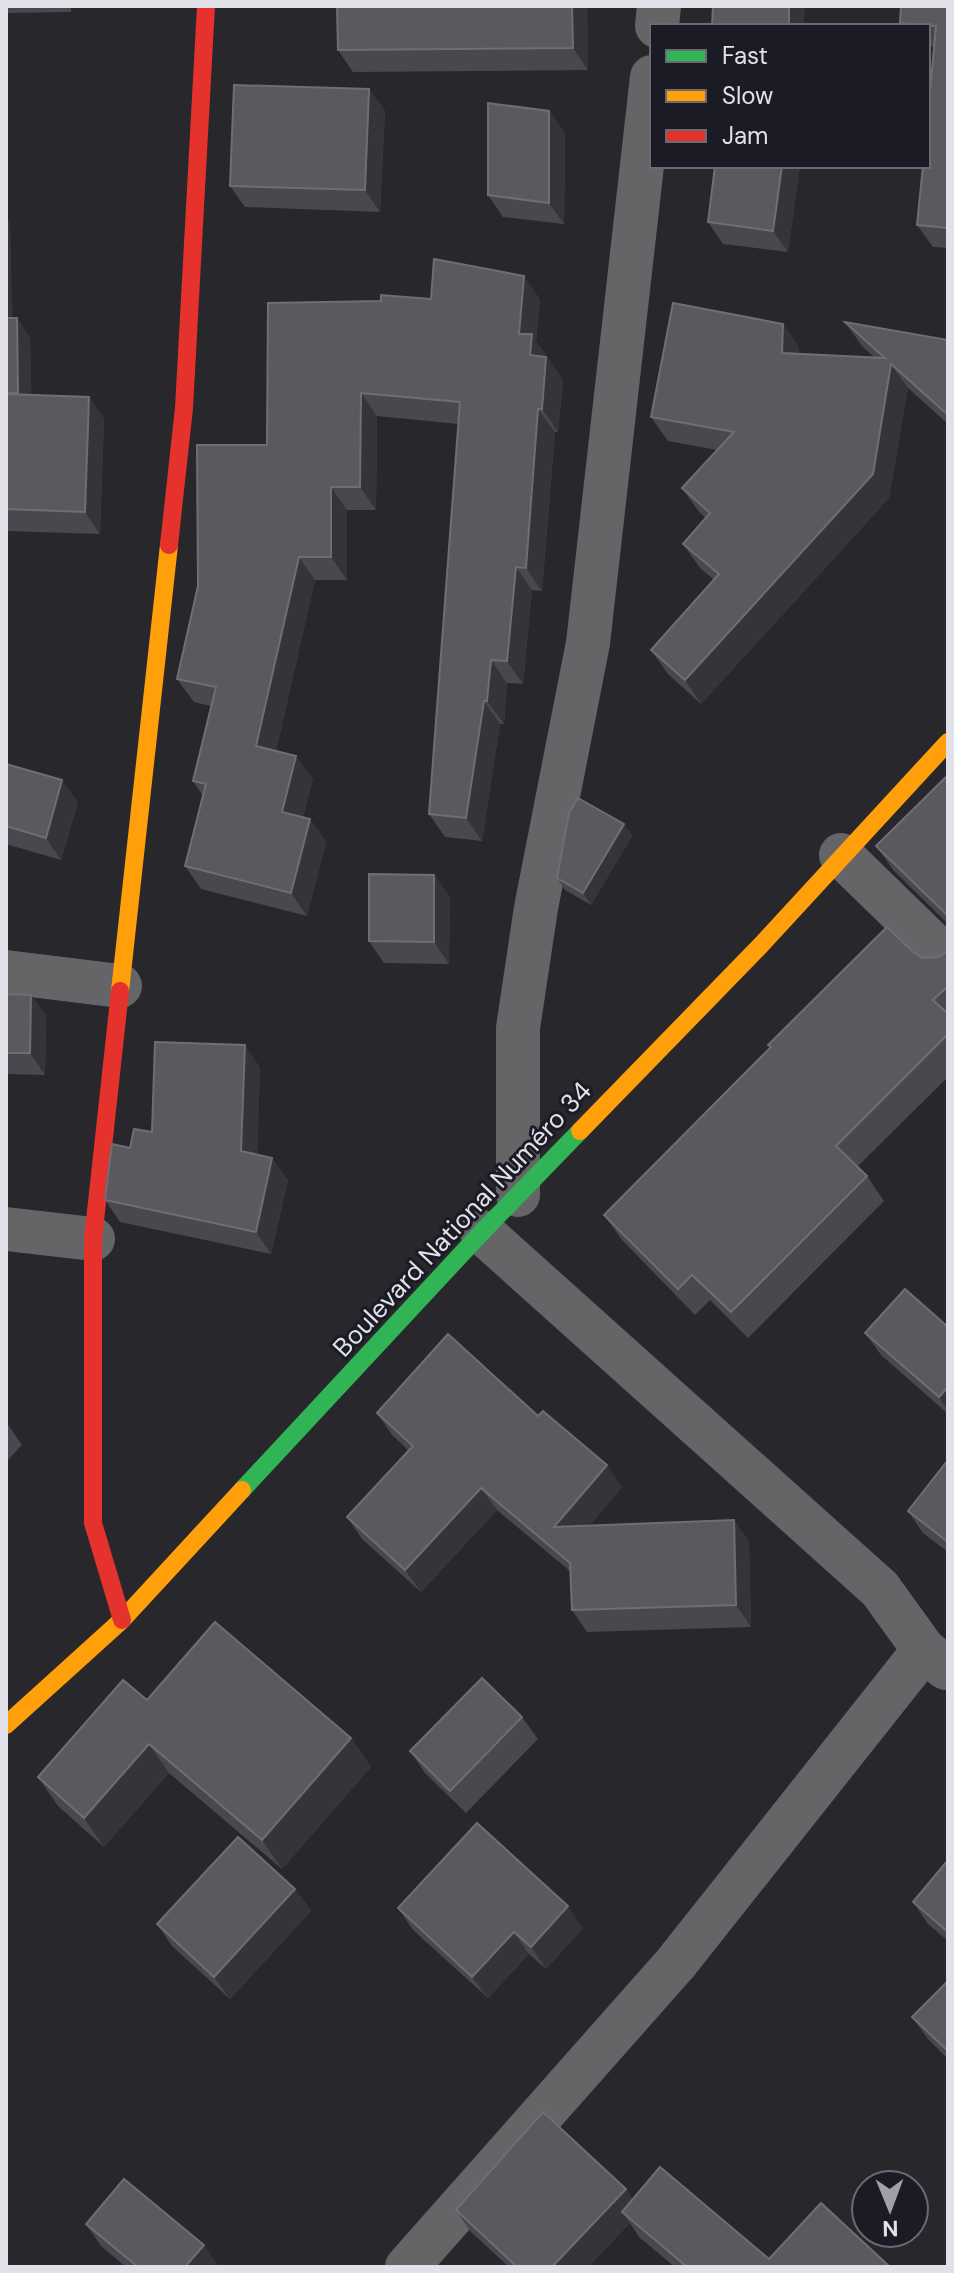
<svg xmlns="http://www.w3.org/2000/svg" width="954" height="2273" viewBox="0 0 954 2273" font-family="'DM Sans',sans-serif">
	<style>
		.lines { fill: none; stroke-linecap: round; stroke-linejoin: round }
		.street { stroke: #656568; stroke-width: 44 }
		.fast { stroke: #30b455; stroke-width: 18 }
		.slow { stroke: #ff9f0a; stroke-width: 18 }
		.jam { stroke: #e5322d; stroke-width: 18 }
		.wall { fill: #48484e }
		.shaded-wall { fill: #343439 }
		.building { fill: #59595e; stroke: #6e6e74; stroke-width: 2 }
		.labels { text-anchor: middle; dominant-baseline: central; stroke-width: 6; stroke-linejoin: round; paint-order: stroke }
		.street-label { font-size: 26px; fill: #e1e1e9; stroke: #1a1b25 }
	</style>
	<rect width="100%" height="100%" fill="#27272c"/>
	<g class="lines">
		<g class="street">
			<polyline points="657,26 659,6"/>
			<polyline points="841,855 948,959"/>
			<polyline points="6,972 120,986"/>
			<polyline points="518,1195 518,1028 536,908 588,643 652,77"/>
			<polyline points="6,1229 93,1239"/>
			<polyline points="482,1232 880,1589 924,1650 946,1668"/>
			<polyline points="407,2267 676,1963 924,1650"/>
		</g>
		<polyline class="fast" points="242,1490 482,1232 580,1131"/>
		<g class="slow">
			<polyline points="120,991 169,545"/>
			<polyline points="580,1131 761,945 948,742"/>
			<polyline points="6,1725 122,1620 242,1490"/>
		</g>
		<g class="jam">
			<polyline points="169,545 184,408 206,6"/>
			<polyline points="120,991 93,1239 93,1523 122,1620"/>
		</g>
	</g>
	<g class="wall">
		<polygon points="6,6 71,6 71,12 6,13"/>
		<polygon points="337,6 587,6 588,70 353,72 338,50"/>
		<polygon points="948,6 948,248 933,247 917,225 934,47 928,46 928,26 901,26 900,23"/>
		<polygon points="369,89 385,111 380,212 245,207 230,186"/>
		<polygon points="549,111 565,133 564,224 503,217 488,195"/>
		<polygon points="715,166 800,166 788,252 723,244 708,222"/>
		<polygon points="6,217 10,223 12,318 17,318 30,338 31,395 89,397 104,419 100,534 6,531"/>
		<polygon points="431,299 540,299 536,341 563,380 558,432 555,432 542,591 532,590 523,684 507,683 504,724 500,724 482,841 445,837 429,814 458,424 377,416 376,510 347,510 347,580 315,580 276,751 313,779 303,817 310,819 326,842 307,916 201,889 185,866 203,796 193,781 211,706 194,702 177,679 267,445 381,301"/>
		<polygon points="845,322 948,340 948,424 908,388 889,498 701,704 668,674 651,650 714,580 700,568 683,544 706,518 699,512 682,488 717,450 668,441 651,417 783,324 799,348 799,354 875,358 862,346"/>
		<polygon points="6,764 78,802 61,860 6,844"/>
		<polygon points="948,775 948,924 894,871 876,846"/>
		<polygon points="624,824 632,836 591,905 565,890 557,878"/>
		<polygon points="434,875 450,897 449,964 384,963 369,941"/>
		<polygon points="948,951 948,1077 857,1167 867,1176 884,1201 748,1338 710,1300 695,1315 622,1240 604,1215 913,952 923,958 938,957"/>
		<polygon points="6,994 31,995 46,1016 45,1075 6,1074"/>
		<polygon points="260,1067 257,1155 288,1180 271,1254 120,1222 105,1200 130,1148 152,1132"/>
		<polygon points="948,1327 948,1414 881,1355 865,1333"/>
		<polygon points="377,1413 538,1416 622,1487 589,1526 734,1520 749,1542 751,1627 587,1632 572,1610 571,1572 497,1510 421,1592 362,1539 347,1517 408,1450 392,1435"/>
		<polygon points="6,1422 22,1445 6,1462"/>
		<polygon points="948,1460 948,1552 923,1533 908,1511"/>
		<polygon points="147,1700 351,1738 371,1767 282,1869 169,1773 104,1847 58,1806 38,1777"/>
		<polygon points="522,1717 538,1739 466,1813 425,1773 410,1751"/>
		<polygon points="948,1860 948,1941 928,1924 913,1902"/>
		<polygon points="295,1889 311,1911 230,1999 172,1946 157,1924"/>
		<polygon points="398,1908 583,1928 546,1969 529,1954 488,1998 413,1930"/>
		<polygon points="948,1981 948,2059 928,2039 912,2017"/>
		<polygon points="633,2199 769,2259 821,2203 890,2267 675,2267 639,2237 630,2223 588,2267 509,2267 471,2232 456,2210"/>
		<polygon points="86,2224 219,2267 126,2267 101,2246"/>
	</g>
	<g class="shaded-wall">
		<polygon points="572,6 587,6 588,70 573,48"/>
		<polygon points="789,6 805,6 804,26 789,26"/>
		<polygon points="369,89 385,111 380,212 365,190"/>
		<polygon points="549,111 565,133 564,224 549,203"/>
		<polygon points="782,166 800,166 788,252 773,231"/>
		<polygon points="6,217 10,223 12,338 6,330"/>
		<polygon points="524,276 540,299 536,341 563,380 558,432 542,409 530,355 519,334"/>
		<polygon points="17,318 30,338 32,413 18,393"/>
		<polygon points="783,324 799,348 799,377 782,353"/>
		<polygon points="891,364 908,388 889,498 701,704 685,680"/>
		<polygon points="361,393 377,416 376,510 360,487"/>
		<polygon points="89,397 104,419 100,534 85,512"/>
		<polygon points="538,409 555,432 542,591 526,568"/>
		<polygon points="331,487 347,510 347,580 331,557"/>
		<polygon points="299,557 315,580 272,770 256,746"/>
		<polygon points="516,567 532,590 523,684 507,661"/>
		<polygon points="491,660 507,683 504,724 487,701"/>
		<polygon points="484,701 500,724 482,841 466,818"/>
		<polygon points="296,756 313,779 298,835 282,812"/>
		<polygon points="62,780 78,802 61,860 46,838"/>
		<polygon points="310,819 326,842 307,916 291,893"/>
		<polygon points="624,824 632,836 591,905 583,893"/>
		<polygon points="434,875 450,897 449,964 434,942"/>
		<polygon points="31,995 46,1016 45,1075 30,1053"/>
		<polygon points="245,1045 260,1067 257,1173 241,1151"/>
		<polygon points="272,1158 288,1180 271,1254 256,1232"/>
		<polygon points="948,1387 948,1411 939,1397"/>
		<polygon points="607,1465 622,1487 570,1549 554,1527"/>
		<polygon points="481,1488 497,1510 421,1592 405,1570"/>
		<polygon points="734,1520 749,1542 751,1627 736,1605"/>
		<polygon points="351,1738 371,1767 282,1869 262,1840"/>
		<polygon points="149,1744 169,1773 104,1847 84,1818"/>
		<polygon points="295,1889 311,1911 230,1999 214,1977"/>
		<polygon points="568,1906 583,1928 546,1969 531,1947"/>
		<polygon points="514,1932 529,1954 488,1998 472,1977"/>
		<polygon points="626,2189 641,2211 622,2212 630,2223 588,2267 552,2267"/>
		<polygon points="204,2245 219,2267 185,2267"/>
	</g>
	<g class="building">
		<polygon points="337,6 572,6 573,48 338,50"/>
		<polygon points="713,6 789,6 789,26 712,26"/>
		<polygon points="901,6 948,6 948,228 917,225 923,166 928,166 928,113 936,26 900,23"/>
		<polygon points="234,85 369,89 365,190 230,186"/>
		<polygon points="488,103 549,111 549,203 488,195"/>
		<polygon points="715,166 782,166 773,231 708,222"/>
		<polygon points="434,259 524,276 519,334 532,334 530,355 546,357 542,409 538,409 526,568 516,567 507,661 491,660 487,701 484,701 466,818 429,814 460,402 361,393 360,487 331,487 331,557 299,557 256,746 296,756 282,812 310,819 291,893 185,866 206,784 193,781 216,687 177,679 198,586 197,445 267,445 268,303 381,301 381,295 431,299"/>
		<polygon points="673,303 783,324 782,353 885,358 845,322 948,340 948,415 891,364 873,474 685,680 651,650 719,574 683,544 710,513 682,488 734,432 651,417"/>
		<polygon points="6,318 17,318 18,393 6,393"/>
		<polygon points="6,394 89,397 85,512 6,509"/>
		<polygon points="6,764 62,780 46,838 6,826"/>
		<polygon points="948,775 948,916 876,846"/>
		<polygon points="578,798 624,824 583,893 557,878 569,813"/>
		<polygon points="369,874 434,875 434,942 369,941"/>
		<polygon points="887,927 913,952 923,958 938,957 948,951 948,986 933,1000 948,1014 948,1034 836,1146 867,1176 731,1312 692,1275 678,1289 604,1215 771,1047 768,1045"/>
		<polygon points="6,994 31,995 30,1053 6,1053"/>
		<polygon points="155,1042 245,1045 241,1151 272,1158 256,1232 105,1200 112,1144 130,1148 134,1129 152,1132"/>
		<polygon points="905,1289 948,1327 948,1387 939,1397 865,1333"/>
		<polygon points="448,1334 538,1416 543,1411 607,1465 554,1527 734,1520 736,1605 572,1610 570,1563 481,1488 405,1570 347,1517 413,1446 377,1413"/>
		<polygon points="948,1460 948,1542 908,1511"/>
		<polygon points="215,1622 351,1738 262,1840 149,1744 84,1818 38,1777 123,1680 147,1700"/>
		<polygon points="482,1678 522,1717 450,1791 410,1751"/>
		<polygon points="477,1823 568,1906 531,1947 514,1932 472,1977 398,1908"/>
		<polygon points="238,1837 295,1889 214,1977 157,1924"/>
		<polygon points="948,1860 948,1932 913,1902"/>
		<polygon points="948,1981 948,2051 912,2017"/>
		<polygon points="543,2112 626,2189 552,2267 517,2267 456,2210"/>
		<polygon points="660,2167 769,2259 821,2203 889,2266 888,2267 687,2267 622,2212"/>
		<polygon points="124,2179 204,2245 185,2267 138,2267 86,2224"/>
	</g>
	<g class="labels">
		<g class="street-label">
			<text transform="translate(462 1219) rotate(-47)">Boulevard National Numéro 34</text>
		</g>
	</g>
	<rect width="954" height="2273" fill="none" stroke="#e1e1e9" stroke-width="16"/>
	<rect x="650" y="24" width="280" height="144" fill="#1a1b25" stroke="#6a6a73" stroke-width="2"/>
	<rect x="666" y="50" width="40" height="12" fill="#30b455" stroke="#6a6a73" stroke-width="2"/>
	<text x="722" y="64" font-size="24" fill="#e1e1e9">Fast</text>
	<rect x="666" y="90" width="40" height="12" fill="#ff9f0a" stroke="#6a6a73" stroke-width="2"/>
	<text x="722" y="104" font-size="24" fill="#e1e1e9">Slow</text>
	<rect x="666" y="130" width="40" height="12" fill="#e5322d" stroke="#6a6a73" stroke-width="2"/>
	<text x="722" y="144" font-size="24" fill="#e1e1e9">Jam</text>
	<g transform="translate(890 2209) rotate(179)"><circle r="38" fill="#1a1b25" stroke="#6a6a73" stroke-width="2"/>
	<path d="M0-6L14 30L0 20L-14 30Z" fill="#a0a0a7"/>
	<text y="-12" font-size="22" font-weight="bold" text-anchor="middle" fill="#e1e1e9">N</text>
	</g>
</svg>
